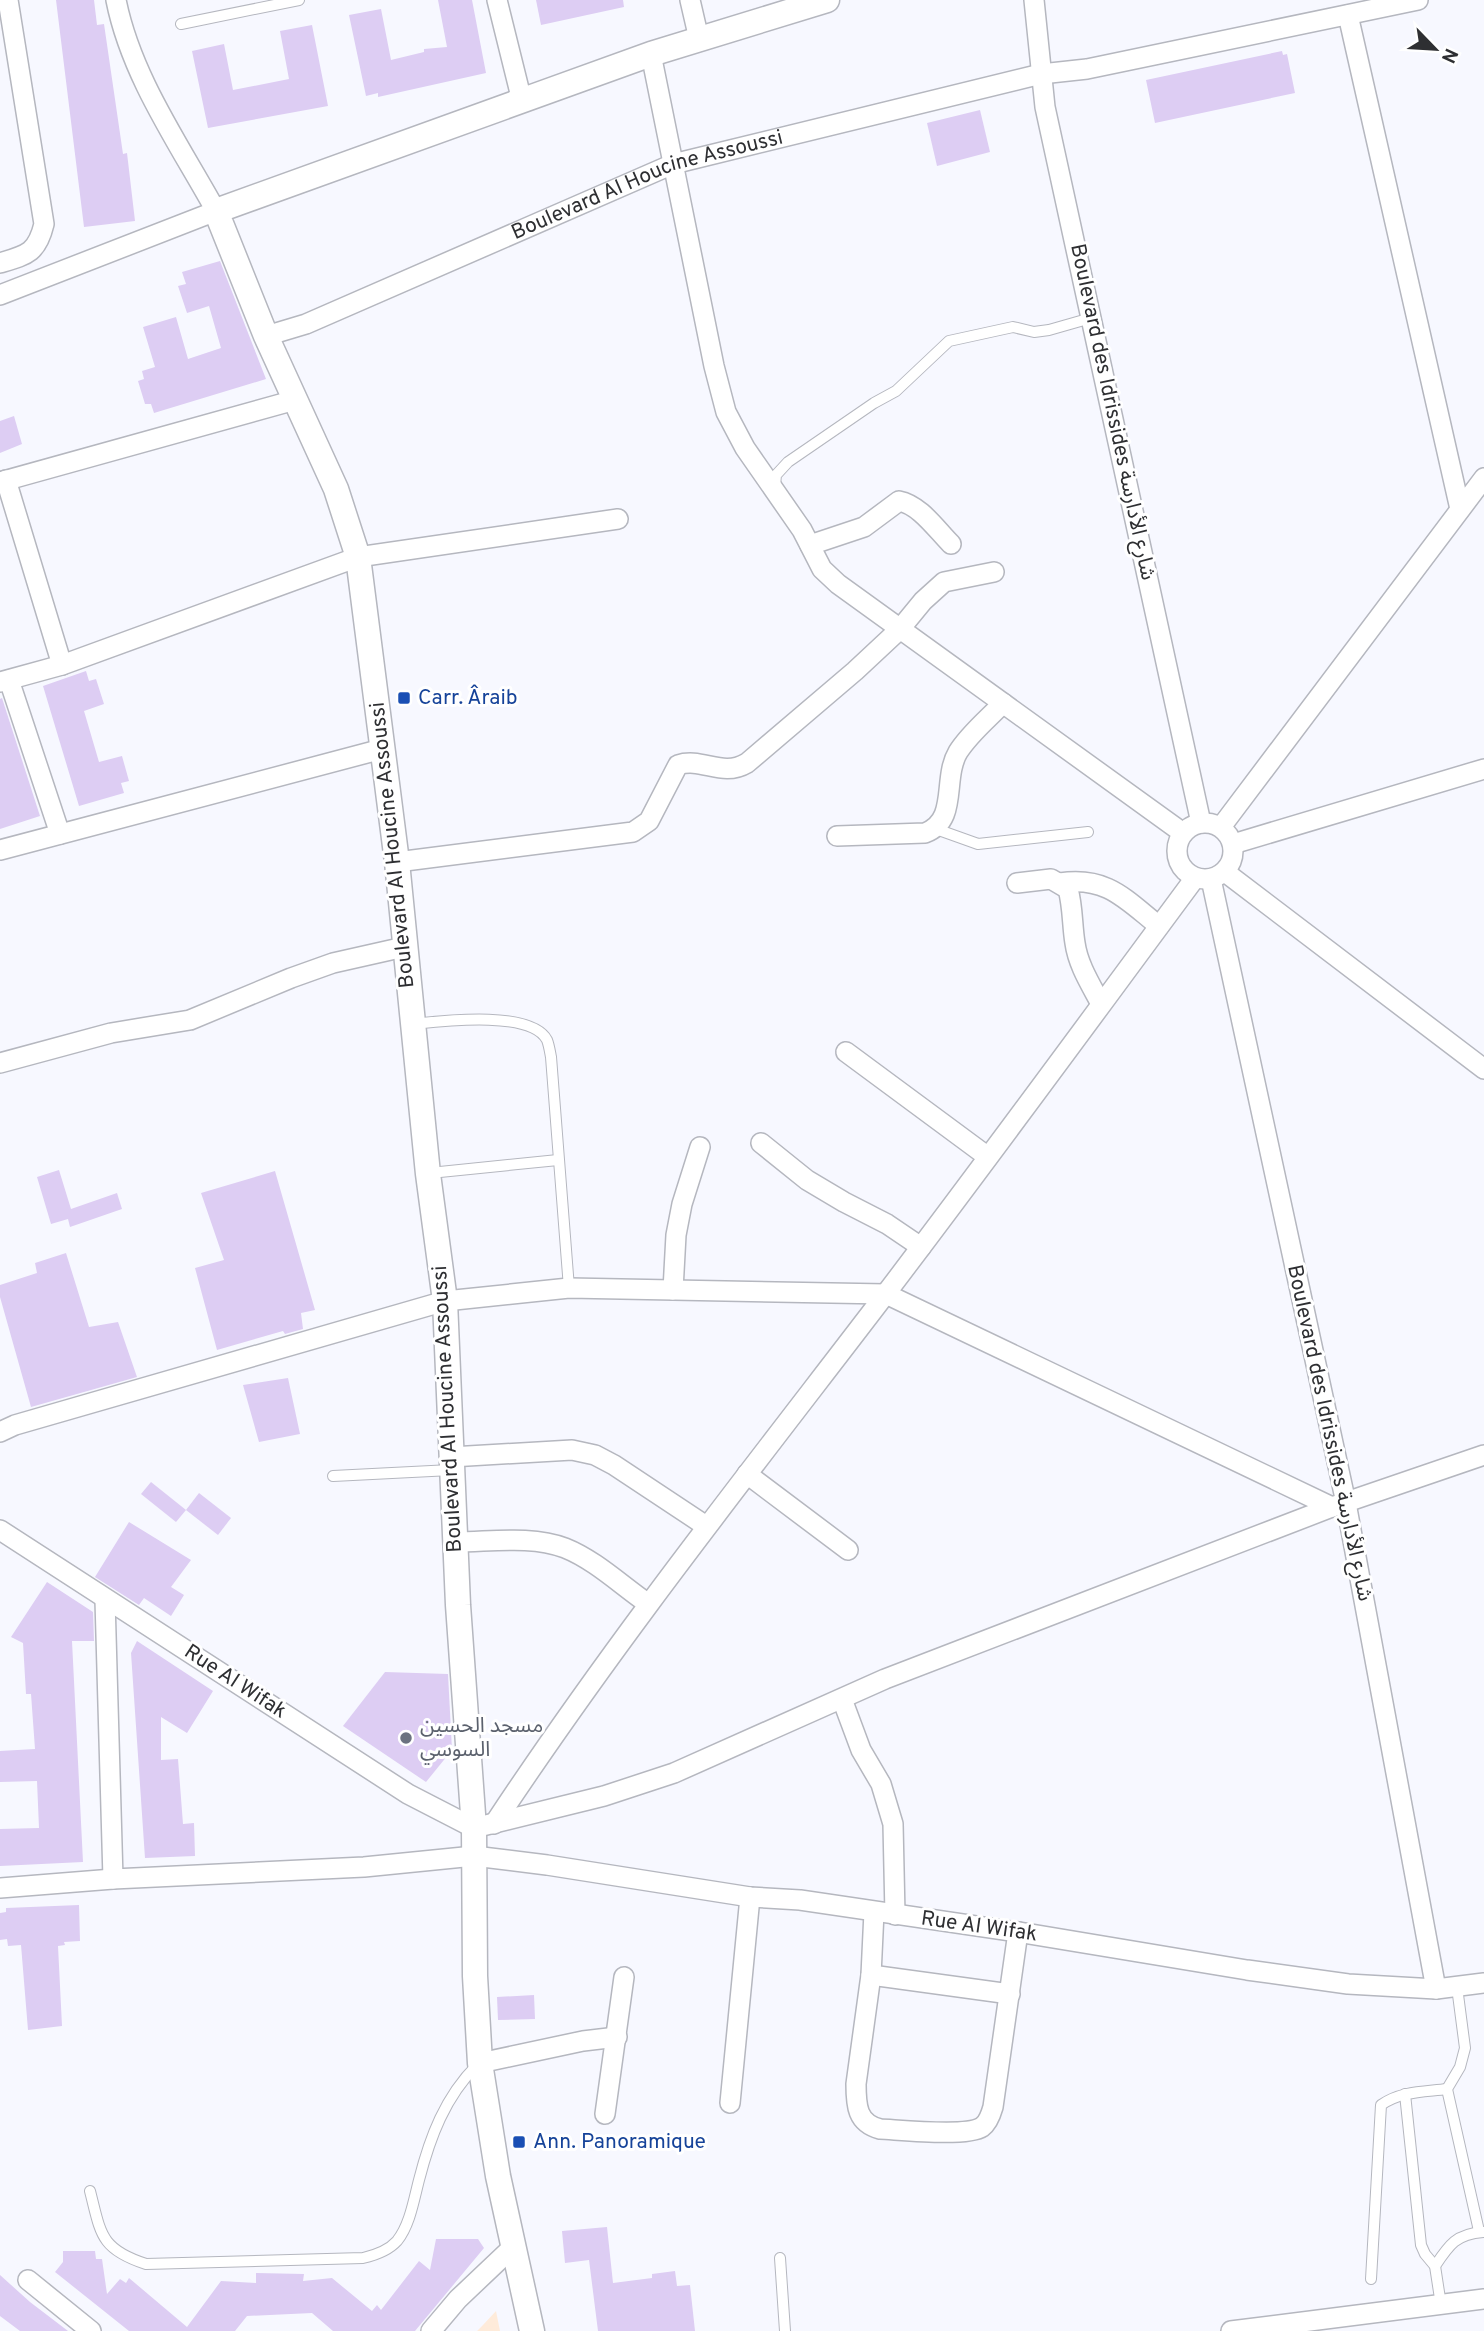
<svg xmlns="http://www.w3.org/2000/svg" width="1484" height="2331" viewBox="0 0 1484 2331" font-family="Overpass,'Noto Sans Arabic',sans-serif">
	<style>
		.education { fill: #feebda }
		.building { fill: #ddcdf3 }
		.lines { fill: none; stroke-linecap: round; stroke-linejoin: round }
		.service-casing { stroke: #b5b7bf; stroke-width: 12 }
		.minor-casing { stroke: #b5b7bf; stroke-width: 22 }
		.tertiary-casing { stroke: #b5b7bf; stroke-width: 27 }
		.service { stroke: #fff; stroke-width: 10 }
		.minor { stroke: #fff; stroke-width: 19 }
		.tertiary { stroke: #fff; stroke-width: 24 }
		.transit-dot { fill: #1a4fb4; stroke: #fff; stroke-width: 2.5 }
		.worship-dot { fill: #6b7280; stroke: #fff; stroke-width: 2.5 }
		.labels { text-anchor: middle; dominant-baseline: central; stroke-width: 6; stroke-linejoin: round; paint-order: stroke }
		.street-label { font-size: 21px; fill: #2e2f32; stroke: #fff }
		.transit-label { font-size: 21px; fill: #164399; stroke: #fff; text-anchor: start }
		.worship-label { font-size: 21px; fill: #5b616d; stroke: #fff; text-anchor: start }
	</style>
	<rect width="100%" height="100%" fill="#f7f8ff"/>
	<polygon class="education" points="496,2311 500,2331 477,2331 483,2325"/>
	<g class="building">
		<polygon points="56,0 94,0 97,25 104,24 123,154 127,153 135,221 84,227"/>
		<polygon points="438,0 472,0 486,73 378,97 378,93 366,96 349,15 381,9 391,60 424,52 424,49 447,47"/>
		<polygon points="536,0 623,0 624,7 541,25"/>
		<polygon points="312,25 328,106 208,128 192,51 224,44 233,90 289,79 280,31"/>
		<polygon points="1282,51 1283,55 1287,54 1295,93 1155,123 1146,80"/>
		<polygon points="980,110 990,152 937,166 927,123"/>
		<polygon points="220,261 266,379 154,413 151,404 145,404 138,381 144,379 142,371 155,367 143,327 176,317 188,359 221,348 209,306 187,313 178,286 186,284 182,272"/>
		<polygon points="14,416 22,444 0,453 0,421"/>
		<polygon points="86,671 89,681 96,679 104,704 84,711 99,762 122,756 129,781 121,783 124,793 79,806 43,686"/>
		<polygon points="2,698 40,816 0,829 0,699"/>
		<polygon points="59,1170 71,1209 117,1193 122,1209 70,1227 68,1219 51,1224 37,1177"/>
		<polygon points="275,1171 315,1310 301,1313 303,1329 285,1334 283,1331 217,1350 195,1268 224,1260 201,1193"/>
		<polygon points="66,1253 89,1327 118,1322 137,1377 31,1407 0,1297 0,1285 37,1273 35,1263"/>
		<polygon points="288,1378 300,1434 259,1442 243,1385"/>
		<polygon points="151,1482 186,1510 176,1522 141,1494"/>
		<polygon points="199,1493 231,1518 218,1535 186,1510"/>
		<polygon points="129,1522 191,1560 171,1587 184,1595 171,1616 144,1598 139,1605 95,1577"/>
		<polygon points="47,1582 93,1612 94,1641 72,1641 83,1862 0,1866 0,1829 39,1828 37,1781 0,1782 0,1751 35,1749 31,1694 26,1694 23,1643 11,1637"/>
		<polygon points="137,1641 213,1691 187,1733 161,1717 161,1760 178,1759 183,1824 194,1823 195,1856 145,1858 131,1653"/>
		<polygon points="385,1672 448,1674 452,1750 426,1782 343,1726"/>
		<polygon points="79,1905 80,1941 64,1942 65,1945 58,1946 62,2026 28,2030 21,1945 8,1946 7,1939 0,1940 0,1913 6,1912 6,1908"/>
		<polygon points="534,1995 535,2019 498,2020 497,1997"/>
		<polygon points="607,2227 613,2283 652,2278 652,2274 675,2271 677,2286 690,2285 695,2331 598,2331 589,2260 565,2263 562,2231"/>
		<polygon points="436,2239 478,2239 484,2248 415,2331 333,2331 312,2313 247,2316 235,2331 129,2331 55,2272 63,2262 63,2251 95,2251 96,2259 102,2259 107,2294 120,2279 126,2283 129,2278 187,2327 221,2281 256,2283 256,2273 304,2274 303,2281 332,2278 372,2311 377,2305 381,2310 419,2261 430,2270"/>
		<polygon points="0,2275 30,2302 68,2331 20,2331 0,2316"/>
	</g>
	<g class="lines">
		<defs>
			<g id="service">
				<polyline points="181,24 299,0"/>
				<polyline points="775,486 776,475 788,462 874,403 896,391 949,341 1013,327 1034,332 1049,330 1091,318"/>
				<polyline points="936,829 978,844 1088,832"/>
				<path d="M413,1024C442,1021 531,1010 547,1040C549,1045 550,1052 551,1057L569,1288"/>
				<polyline points="430,1173 558,1160"/>
				<polyline points="333,1476 451,1470"/>
				<polyline points="1457,1987 1465,2048 1460,2067 1447,2089 1479,2231"/>
				<polyline points="1405,2094 1421,2245 1425,2254 1435,2266 1441,2305"/>
				<path d="M90,2191C101,2234 100,2249 146,2264L363,2258C376,2255 388,2251 397,2241C410,2225 414,2199 419,2180C430,2137 445,2097 477,2065"/>
				<polyline points="780,2258 785,2331"/>
				<path d="M1435,2266C1449,2245 1456,2234 1483,2232"/>
				<path d="M1371,2279L1381,2105C1401,2091 1424,2092 1447,2089"/>
			</g>
			<g id="minor">
				<polyline points="497,0 522,101"/>
				<polyline points="690,0 699,39"/>
				<polyline points="1034,0 1045,107 1201,823"/>
				<polyline points="1348,15 1460,509"/>
				<polyline points="651,54 714,366 726,412 745,448 802,530 822,569 838,584 1183,833"/>
				<path d="M0,263C27,255 37,253 44,224L8,0"/>
				<path d="M0,295L216,211C179,144 131,76 116,0"/>
				<path id="s1" d="M266,336L306,324L673,164L1041,74L1087,69L1418,0"/>
				<polyline points="6,480 62,665"/>
				<polyline points="0,482 295,400"/>
				<path d="M810,545L864,527L899,501C920,505 936,529 951,544"/>
				<polyline points="9,680 60,834"/>
				<polyline points="0,682 62,665 358,557 618,519"/>
				<circle cx="1205" cy="851" r="28"/>
				<polyline points="1221,827 1484,478"/>
				<path d="M837,836L925,833C959,820 942,779 958,752C970,733 988,719 1003,703"/>
				<polyline points="1233,844 1484,769"/>
				<polyline points="0,850 382,749"/>
				<path d="M397,862L633,832L649,821L678,765C702,757 722,778 747,763L855,671L900,629L923,601L944,582L994,572"/>
				<polyline points="1225,872 1484,1069"/>
				<polyline points="1211,879 1346,1503 1436,1989"/>
				<path d="M1017,883L1051,879L1068,889C1073,907 1072,925 1075,943C1078,965 1091,985 1101,1004"/>
				<path d="M1060,883C1107,876 1125,899 1159,926"/>
				<polyline points="846,1052 988,1157"/>
				<polyline points="0,1063 111,1033 190,1020 291,978 333,963 404,947"/>
				<polyline points="761,1143 807,1180 844,1202 887,1224 921,1247"/>
				<polyline points="673,1290 676,1235 682,1204 700,1147"/>
				<polyline points="0,1432 15,1425 445,1301 569,1288 886,1294 1332,1507"/>
				<polyline points="451,1457 572,1450 595,1455 614,1465 706,1526"/>
				<polyline points="747,1474 848,1550"/>
				<polyline points="0,1530 408,1794 474,1828 604,1796 674,1773 885,1679 1332,1507 1484,1455"/>
				<path d="M456,1542C490,1542 532,1535 565,1548C595,1560 621,1585 647,1603"/>
				<polyline points="105,1600 113,1879"/>
				<polyline points="842,1699 861,1750 881,1784 893,1824 895,1915"/>
				<path d="M494,1824C615,1641 751,1470 884,1296C989,1158 1092,1017 1195,878"/>
				<polyline points="0,1888 113,1879 364,1867 474,1856 547,1865 750,1897 800,1900 1018,1932 1247,1970 1348,1984 1436,1989 1484,1983"/>
				<path d="M874,1912L871,1975L856,2084C856,2106 857,2123 880,2129C901,2130 967,2137 982,2127C988,2123 991,2114 993,2107L1018,1932"/>
				<polyline points="871,1975 1010,1994"/>
				<polyline points="480,2063 583,2041 617,2037"/>
				<polyline points="730,2103 750,1897"/>
				<polyline points="605,2114 624,1977"/>
				<polyline points="28,2280 91,2331"/>
				<polyline points="431,2331 458,2299 514,2246"/>
				<polyline points="1231,2331 1484,2299"/>
			</g>
			<polyline id="tertiary" points="532,2331 498,2176 480,2063 475,1976 474,1828 458,1605 445,1301 428,1174 397,862 358,557 336,489 266,336 216,211 651,54 827,0"/>
		</defs>
		<use href="#service" class="service-casing"/>
		<use href="#minor" class="minor-casing"/>
		<use href="#tertiary" class="tertiary-casing"/>
		<use href="#service" class="service"/>
		<use href="#minor" class="minor"/>
		<use href="#tertiary" class="tertiary"/>
	</g>
	<g class="transit-dot">
		<rect x="397" y="691" width="14" height="14" rx="3.5"/>
		<rect x="512" y="2135" width="14" height="14" rx="3.5"/>
	</g>
	<circle class="worship-dot" cx="406" cy="1738" r="7"/>
	<g class="labels">
		<g class="street-label">
			<text stroke="none"><textPath href="#s1" startOffset="411">Boulevard Al Houcine Assoussi</textPath></text>
			<text transform="translate(1112 412) rotate(78)">Boulevard des Idrissides شارع الأدارسة</text>
			<text transform="translate(393 845) rotate(-96)">Boulevard Al Houcine Assoussi</text>
			<text transform="translate(448 1409) rotate(-93)">Boulevard Al Houcine Assoussi</text>
			<text transform="translate(1329 1433) rotate(78)">Boulevard des Idrissides شارع الأدارسة</text>
			<text transform="translate(235 1682) rotate(33)">Rue Al Wifak</text>
			<text transform="translate(979 1927) rotate(8)">Rue Al Wifak</text>
		</g>
		<g class="transit-label">
			<text x="418" y="698">Carr. Âraib</text>
			<text x="533" y="2142">Ann. Panoramique</text>
		</g>
		<g class="worship-label">
			<text x="420" y="1726">مسجد الحسين<tspan x="420" dy="24">السوسي</tspan></text>
		</g>
	</g>
	<g transform="translate(1435 49) rotate(115)" stroke="#ffffff" stroke-width="5" paint-order="stroke">
	<path d="M0-5L12 26L0 18L-12 26Z" fill="#2e2f32"/>
	<text y="-10" font-size="19" font-weight="bold" text-anchor="middle" fill="#2e2f32">N</text>
	</g>
</svg>
